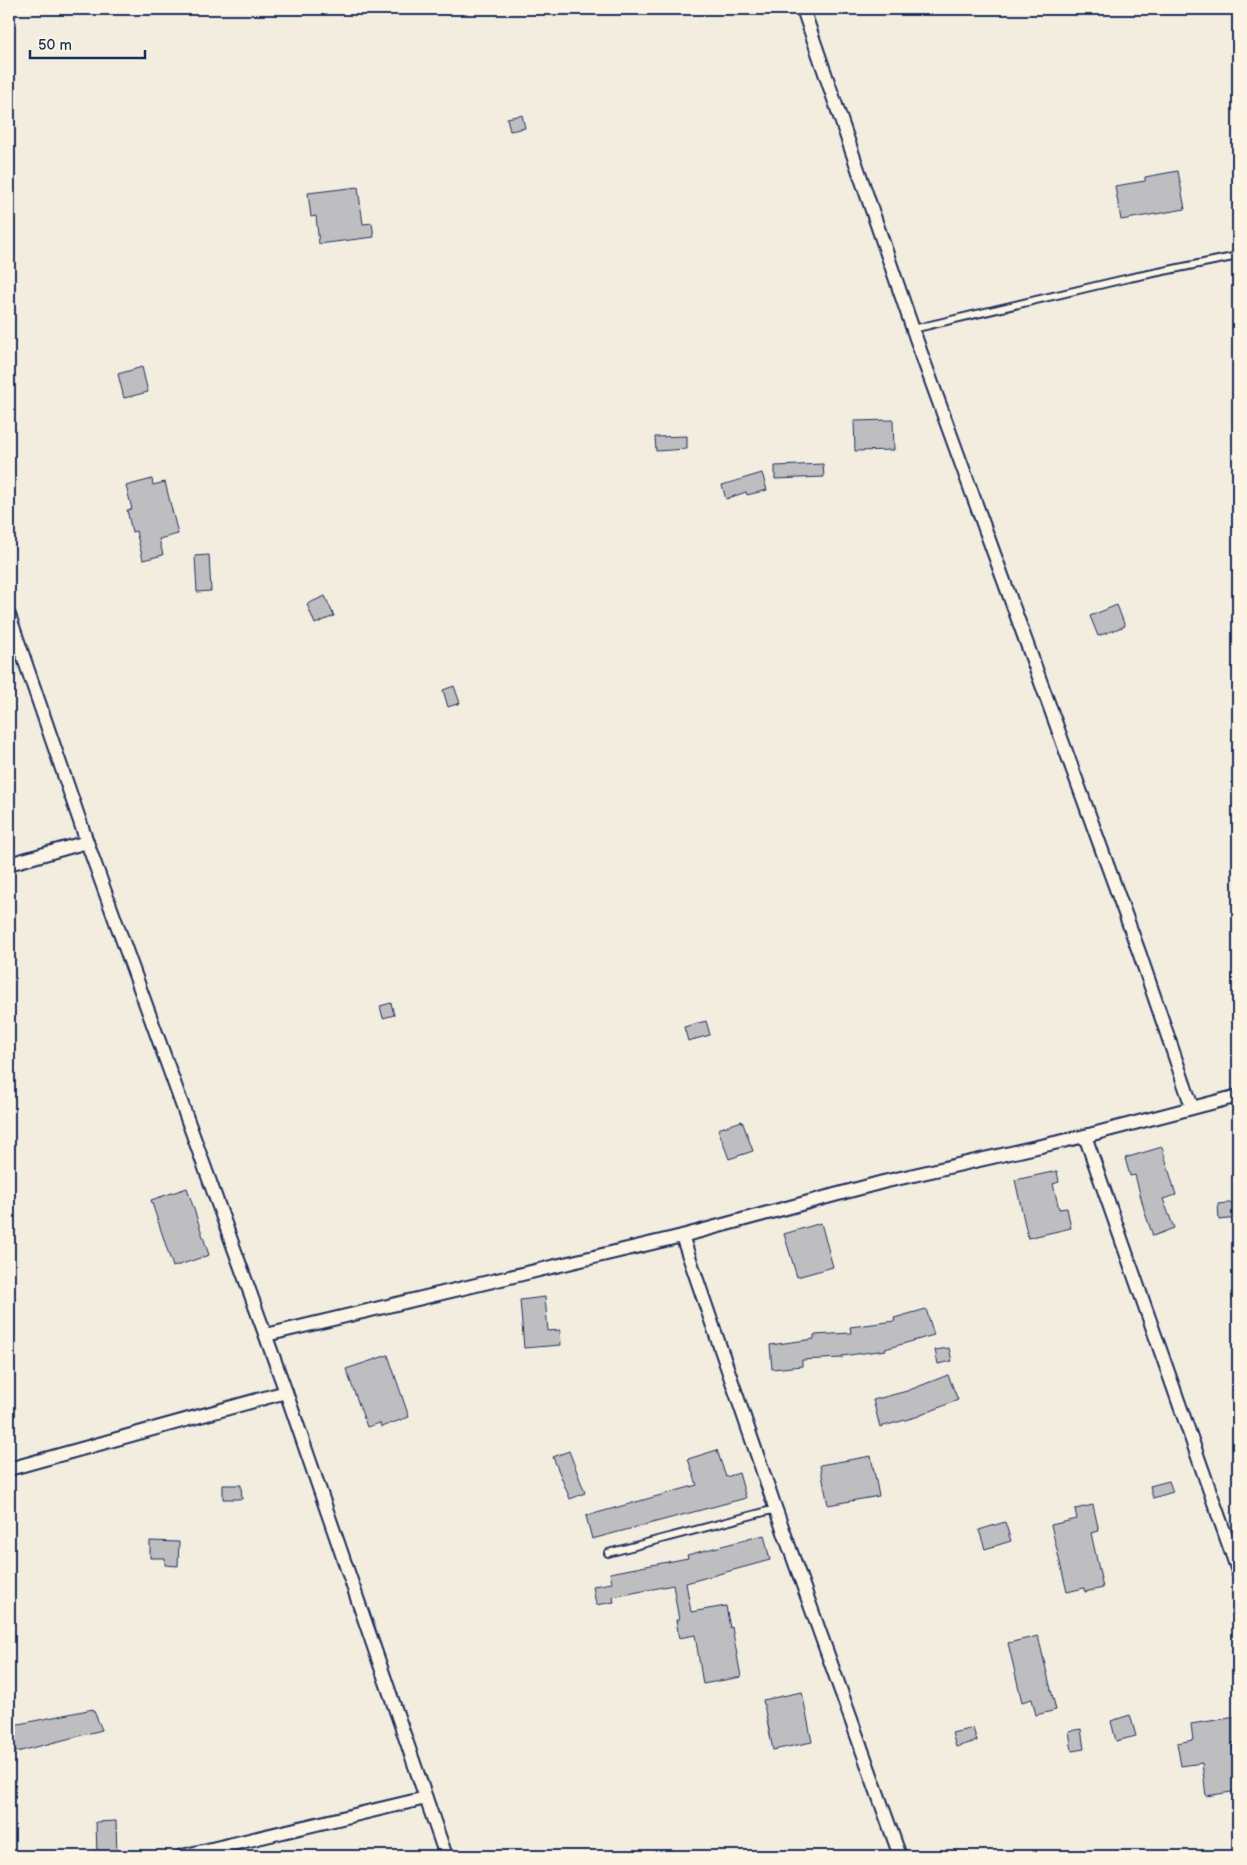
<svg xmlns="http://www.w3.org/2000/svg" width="1247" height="1865" viewBox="0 0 1247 1865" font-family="'Balsamiq Sans',sans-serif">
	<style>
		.building { fill: #bebec0; stroke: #1b2f5e }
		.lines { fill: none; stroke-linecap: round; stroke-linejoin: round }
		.lane-casing { stroke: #1b2f5e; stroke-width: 10 }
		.street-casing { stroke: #1b2f5e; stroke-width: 16 }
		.lane { stroke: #fcf5e5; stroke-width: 6 }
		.street { stroke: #fcf5e5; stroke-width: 12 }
	</style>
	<rect width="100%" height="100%" fill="#f3ede0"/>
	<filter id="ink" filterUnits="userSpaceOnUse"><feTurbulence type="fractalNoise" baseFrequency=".02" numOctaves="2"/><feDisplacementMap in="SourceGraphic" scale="10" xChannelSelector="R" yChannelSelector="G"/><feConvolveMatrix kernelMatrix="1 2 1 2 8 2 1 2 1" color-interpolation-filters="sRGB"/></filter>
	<g filter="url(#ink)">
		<g class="building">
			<polygon points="522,115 525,128 510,131 507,118"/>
			<polygon points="1178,171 1185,209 1121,220 1115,186 1145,181 1145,177"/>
			<polygon points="358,187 363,224 372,223 374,237 319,244 316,216 311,217 308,193"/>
			<polygon points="142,367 148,392 124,398 118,374"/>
			<polygon points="893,420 894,450 855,451 854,421"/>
			<polygon points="687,436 687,449 656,451 655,437"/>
			<polygon points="823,464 824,477 775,479 775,466"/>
			<polygon points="762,473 767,490 747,495 746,492 726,499 722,485"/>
			<polygon points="152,479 153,485 165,482 178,534 159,539 163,555 143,560 136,531 132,532 127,510 132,509 126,486"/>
			<polygon points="209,555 211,591 197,592 195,556"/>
			<polygon points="325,596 334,616 315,624 307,604"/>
			<polygon points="1117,605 1125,626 1098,636 1090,616"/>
			<polygon points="454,686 460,703 448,707 443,690"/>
			<polygon points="391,1003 394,1015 383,1018 380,1006"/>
			<polygon points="706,1021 710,1035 688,1041 684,1027"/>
			<polygon points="742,1121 753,1151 729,1159 718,1129"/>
			<polygon points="1162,1147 1176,1195 1163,1199 1174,1228 1153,1236 1145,1213 1135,1175 1130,1176 1125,1158"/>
			<polygon points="1057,1171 1059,1182 1053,1184 1059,1209 1067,1208 1071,1228 1028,1238 1015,1180"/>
			<polygon points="187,1188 209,1255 173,1267 151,1200"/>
			<polygon points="1238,1202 1238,1218 1219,1220 1218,1204"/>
			<polygon points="821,1223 833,1267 797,1277 784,1234"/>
			<polygon points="545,1297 548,1331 560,1330 561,1345 524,1348 520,1300"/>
			<polygon points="926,1309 934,1335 885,1349 886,1350 842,1356 842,1358 802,1360 802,1366 772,1369 770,1345 814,1339 814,1335 851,1333 850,1327 895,1321 894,1318"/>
			<polygon points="949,1348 952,1361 938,1364 935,1350"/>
			<polygon points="388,1355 409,1417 381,1427 380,1423 367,1427 346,1369"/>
			<polygon points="948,1375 958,1400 916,1417 880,1427 873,1400 907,1391"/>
			<polygon points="717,1450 726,1477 739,1473 746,1498 592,1539 586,1516 697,1485 688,1459"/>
			<polygon points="569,1451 585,1493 570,1499 553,1457"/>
			<polygon points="871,1456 879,1496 828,1505 820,1465"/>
			<polygon points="1169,1481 1173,1492 1153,1498 1150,1486"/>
			<polygon points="223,1485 241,1485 242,1499 223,1499"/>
			<polygon points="1093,1505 1099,1531 1091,1533 1103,1588 1085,1592 1084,1588 1067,1592 1051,1525 1077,1519 1075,1509"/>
			<polygon points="1005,1522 1011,1541 985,1549 979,1530"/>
			<polygon points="764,1535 770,1560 686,1583 691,1612 726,1606 730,1628 732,1627 741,1677 703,1684 695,1635 679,1638 676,1620 679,1620 673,1585 613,1597 614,1602 596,1605 593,1586 612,1583 610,1573 688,1558 687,1555"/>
			<polygon points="150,1541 179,1542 178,1566 165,1565 165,1558 150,1558"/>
			<polygon points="1038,1636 1056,1710 1036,1715 1032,1699 1022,1702 1008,1643"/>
			<polygon points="802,1692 812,1742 773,1750 763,1700"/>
			<polygon points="93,1709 102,1730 9,1754 9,1726"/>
			<polygon points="1130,1715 1136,1736 1116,1741 1111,1721"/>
			<polygon points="1236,1717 1238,1742 1232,1743 1238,1791 1206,1796 1202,1763 1181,1766 1177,1743 1193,1740 1191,1724"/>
			<polygon points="973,1728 977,1741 956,1747 952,1733"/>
			<polygon points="1081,1729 1084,1749 1072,1751 1069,1731"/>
			<polygon points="116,1821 117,1856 97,1856 96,1822"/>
		</g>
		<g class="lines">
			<defs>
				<g id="lane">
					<polyline points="913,329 1129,278 1238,256"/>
					<polyline points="608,1553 768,1511 776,1510"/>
				</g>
				<g id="street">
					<polyline points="803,9 921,353 1139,952 1192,1107"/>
					<polyline points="9,615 87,842 286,1392 446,1856"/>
					<polyline points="9,864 87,842"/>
					<polyline points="1085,1136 1238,1571"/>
					<polyline points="682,1236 776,1510 900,1856"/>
					<polyline points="266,1335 682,1236 883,1182 1085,1136 1238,1096"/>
					<polyline points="9,1469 286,1392"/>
					<polyline points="182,1856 426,1798"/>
				</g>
			</defs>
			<use href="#lane" class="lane-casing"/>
			<use href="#street" class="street-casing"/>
			<use href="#lane" class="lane"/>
			<use href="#street" class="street"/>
		</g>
	</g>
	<rect width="1247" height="1865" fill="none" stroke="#fcf5e5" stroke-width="30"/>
	<rect x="15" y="15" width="1217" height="1835" fill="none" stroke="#1b2f5e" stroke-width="2" filter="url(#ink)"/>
	<path d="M30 50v8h115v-8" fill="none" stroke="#1b2f5e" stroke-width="2.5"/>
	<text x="38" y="50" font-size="15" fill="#1b2f5e" stroke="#fcf5e5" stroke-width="4" paint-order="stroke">50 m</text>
</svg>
